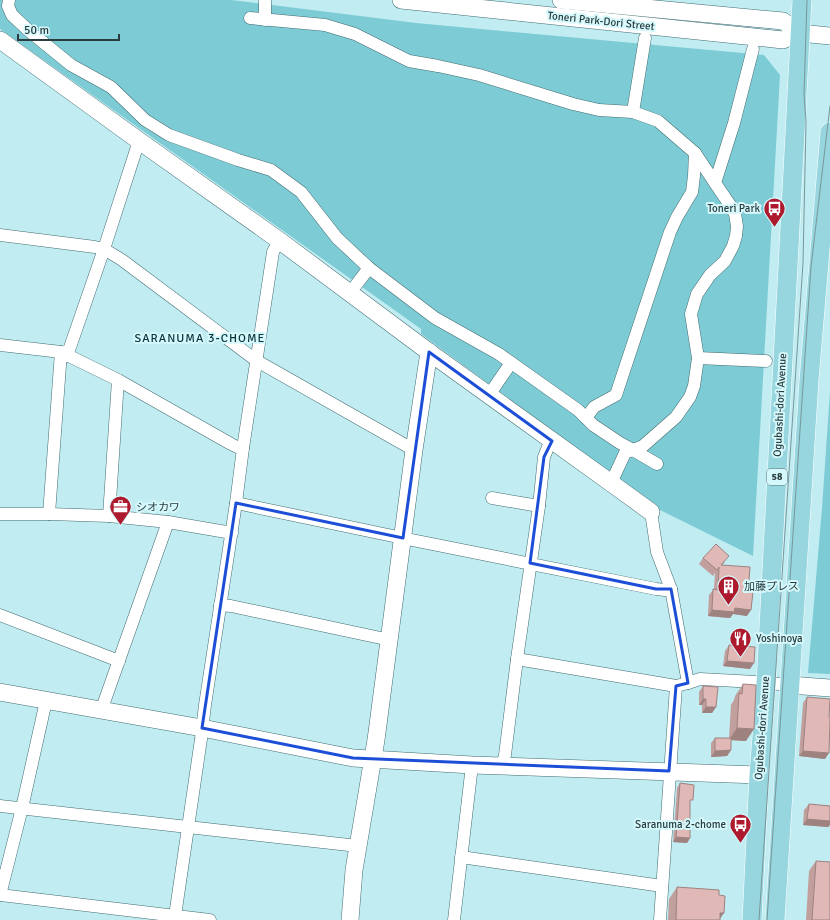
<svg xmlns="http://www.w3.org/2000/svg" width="830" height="920" viewBox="0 0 830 920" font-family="Signika,'Noto Sans JP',sans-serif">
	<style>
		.green { fill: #7dcbd4 }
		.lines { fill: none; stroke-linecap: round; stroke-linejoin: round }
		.street-casing { stroke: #436c71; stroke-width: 13 }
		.secondary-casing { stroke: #436c71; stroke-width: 18 }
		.primary-casing { stroke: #fff; stroke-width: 20 }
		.street { stroke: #fff; stroke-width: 12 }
		.secondary { stroke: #fff; stroke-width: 17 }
		.primary { stroke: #97d6de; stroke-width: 19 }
		.tram { stroke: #78979b; stroke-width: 1 }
		.wall { fill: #c19f9d }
		.shaded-wall { fill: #9d8280 }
		.building { fill: #e0b9b7; stroke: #9d8280 }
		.marked { fill: none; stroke: #1d4ed8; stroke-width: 3; stroke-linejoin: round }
		.labels { text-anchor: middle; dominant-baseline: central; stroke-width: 4; stroke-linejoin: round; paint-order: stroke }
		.shield { fill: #d5f8fc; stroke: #5d7477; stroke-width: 1 }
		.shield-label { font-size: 10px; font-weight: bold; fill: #2a3c3e }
		.street-label { font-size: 11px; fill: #2a3c3e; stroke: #d5f8fc }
		.poi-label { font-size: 11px; fill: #2a3c3e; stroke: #d5f8fc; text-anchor: start }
		.neighbourhood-label { font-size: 12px; letter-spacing: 1px; fill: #0a353a; stroke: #d5f8fc }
	</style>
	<rect width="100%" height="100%" fill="#c0ecf2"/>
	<g class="green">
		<polygon points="0,0 231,0 416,23 764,55 780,75 753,556 660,510 421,334 421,329 0,29"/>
		<polygon points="830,392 830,674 808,673 822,508"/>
	</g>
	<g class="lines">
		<defs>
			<g id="street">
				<polyline points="9,0 8,6 12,15 28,30 71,65 111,87 145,120 169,135 238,160 271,170 301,192 337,238 369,268 435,318 499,354 578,410 593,425 620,443 633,450 657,464"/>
				<polyline points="265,0 265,20"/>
				<polyline points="250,18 325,25 355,34 409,61 438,66 479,75 573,104 599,110 633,112"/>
				<polyline points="715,183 734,123 753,49"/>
				<polyline points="0,235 95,247 104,249 122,260 257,361 414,450"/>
				<polyline points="356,285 369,268"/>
				<polyline points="0,345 61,352 118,380 231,444 237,447 243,448 236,503 205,705 201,739 175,916"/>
				<polyline points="67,356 104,249 136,150 138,140"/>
				<polyline points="698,358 766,361"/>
				<polyline points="489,395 511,363"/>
				<polyline points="586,418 594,407 616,395 670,232 677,217 692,192 694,176 695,153"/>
				<polyline points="243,448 273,252 274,250 280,241"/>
				<polyline points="611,483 625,453 643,446 676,417 690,397 694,386 698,358 691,314 697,294 710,275 725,261 733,246 736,236 737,226 735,214 730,205 715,183 695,153 658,121 633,112 645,38"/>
				<polyline points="492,498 539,506"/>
				<polyline points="236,503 412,540 656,589 665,590 671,589"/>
				<polyline points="651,512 657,552 671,589 688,683 700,679 756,682 790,685"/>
				<polyline points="0,514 49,514 109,516 168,522 232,533"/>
				<polyline points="49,514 61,352"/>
				<polyline points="109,516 118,380"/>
				<polyline points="220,605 231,606 390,640"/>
				<polyline points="0,615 119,661"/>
				<polyline points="517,659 676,686"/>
				<polyline points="101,711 168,522"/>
				<polyline points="502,766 505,755 517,659 539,506 544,457 548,447 552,441"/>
				<polyline points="0,806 358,846"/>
				<polyline points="461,857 662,886"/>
				<polyline points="0,895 210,920"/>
				<polyline points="0,895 22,808 46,701"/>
				<polyline points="454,920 472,765"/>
				<polyline points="660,920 676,686 688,683"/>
			</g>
			<g id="secondary">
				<polyline points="401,0 783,40 800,33"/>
				<polyline points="561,0 783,21 800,33 830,36"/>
				<polyline points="0,40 138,140 280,241 429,352 611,483 651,512"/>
				<polyline points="790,685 830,688"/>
				<polyline points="0,692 202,728 353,758 472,765 759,775"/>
				<polyline points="350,920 354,870 376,740 414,450 429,352"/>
			</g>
			<g id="primary">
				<polyline points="752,920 759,775 766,683 802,0"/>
				<polyline points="775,920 809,380 830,132"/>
			</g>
		</defs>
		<use href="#street" class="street-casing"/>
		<use href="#secondary" class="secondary-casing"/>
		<use href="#primary" class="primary-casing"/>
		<use href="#street" class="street"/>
		<use href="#secondary" class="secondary"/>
		<use href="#primary" class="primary"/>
		<g class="tram">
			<polyline points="759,920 803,263 806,122 804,94 807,0"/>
			<polyline points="767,920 811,267 830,106"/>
		</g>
	</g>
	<g class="wall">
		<polygon points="703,558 725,562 722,565 747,616 733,614 730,618 708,616 709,595 714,589 715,573 713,576 699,564"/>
		<polygon points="729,645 750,669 723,666 725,651"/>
		<polygon points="743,684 746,741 731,740 731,750 727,756 711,757 711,743 715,738 729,738 731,705 734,700 735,696"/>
		<polygon points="703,686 716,707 712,713 702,713 702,705 699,705 699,692"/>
		<polygon points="807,697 825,759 799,756 803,703"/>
		<polygon points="680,783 690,804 690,838 687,843 673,842 677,788"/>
		<polygon points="809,804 830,806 830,825 828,827 803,825 804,810"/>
		<polygon points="816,861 830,920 806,920 809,871"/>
		<polygon points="677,887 719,895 720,920 668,920 669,899"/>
	</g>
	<g class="shaded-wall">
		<polygon points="735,608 751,610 747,616 733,614 730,618 708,616 712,610"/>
		<polygon points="727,661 754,663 750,669 723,666"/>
		<polygon points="703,699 706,699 702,705 699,705"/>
		<polygon points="706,707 716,707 712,713 702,713"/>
		<polygon points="737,728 754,729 746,741 729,740"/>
		<polygon points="731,750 727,756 711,757 715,751"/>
		<polygon points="803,751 829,753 825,759 799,756"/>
		<polygon points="807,819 830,821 830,825 828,827 803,825"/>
		<polygon points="676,837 690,838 687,843 673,842"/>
		<polygon points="720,913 724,913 719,920"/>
	</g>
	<g class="building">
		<polygon points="716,544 729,556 721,565 750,567 748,592 753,592 751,610 735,608 734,612 712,610 713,589 718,590 719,567 717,570 703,558"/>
		<polygon points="729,645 755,647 754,663 727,661"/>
		<polygon points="743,684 756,685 754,729 737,728 739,693 742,694"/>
		<polygon points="703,686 718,687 716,707 706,707 706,699 703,699"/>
		<polygon points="807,697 830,699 829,717 830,717 830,719 829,753 803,751"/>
		<polygon points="715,738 731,738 731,750 715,751"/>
		<polygon points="680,783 694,785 693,800 690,800 690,838 676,837"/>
		<polygon points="809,804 830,806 830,821 807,819"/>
		<polygon points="816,861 830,862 830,920 812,920"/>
		<polygon points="677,887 719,890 719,895 725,896 724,913 720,913 720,920 676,920"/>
	</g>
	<path class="marked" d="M429,352L552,441L544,457L530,563L656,589H671L688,683L676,686L669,771L353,758L202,728L236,503L403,538Z"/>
	<defs>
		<symbol id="bus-pin" viewBox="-11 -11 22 30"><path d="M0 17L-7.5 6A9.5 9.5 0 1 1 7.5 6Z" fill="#ad192d" stroke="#d5f8fc"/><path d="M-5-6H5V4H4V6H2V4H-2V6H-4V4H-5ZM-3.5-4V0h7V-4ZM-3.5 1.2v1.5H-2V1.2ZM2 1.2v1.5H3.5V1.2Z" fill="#fff"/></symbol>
		<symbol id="office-pin" viewBox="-11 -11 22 30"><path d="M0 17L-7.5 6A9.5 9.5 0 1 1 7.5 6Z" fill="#ad192d" stroke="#d5f8fc"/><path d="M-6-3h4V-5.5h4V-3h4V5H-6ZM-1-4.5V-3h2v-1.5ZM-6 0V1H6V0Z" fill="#fff"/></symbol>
		<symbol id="building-pin" viewBox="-11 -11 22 30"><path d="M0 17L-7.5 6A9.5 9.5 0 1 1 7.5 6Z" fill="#ad192d" stroke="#d5f8fc"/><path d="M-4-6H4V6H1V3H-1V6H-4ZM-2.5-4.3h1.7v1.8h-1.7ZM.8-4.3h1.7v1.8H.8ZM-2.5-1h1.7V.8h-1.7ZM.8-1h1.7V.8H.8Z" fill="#fff"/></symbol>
		<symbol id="restaurant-pin" viewBox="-11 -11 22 30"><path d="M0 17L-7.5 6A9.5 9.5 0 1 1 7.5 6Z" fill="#ad192d" stroke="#d5f8fc"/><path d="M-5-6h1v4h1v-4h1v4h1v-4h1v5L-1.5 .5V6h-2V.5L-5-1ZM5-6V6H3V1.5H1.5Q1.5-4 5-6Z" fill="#fff"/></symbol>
	</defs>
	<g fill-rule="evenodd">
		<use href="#bus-pin" x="762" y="196" width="25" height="34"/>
		<use href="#office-pin" x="108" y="494" width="25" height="34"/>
		<use href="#building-pin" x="716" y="574" width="25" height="34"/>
		<use href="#restaurant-pin" x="728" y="626" width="25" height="34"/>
		<use href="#bus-pin" x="728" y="812" width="25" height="34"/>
	</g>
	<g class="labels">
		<rect class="shield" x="767" y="469" width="20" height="16" rx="3"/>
		<g class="shield-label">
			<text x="777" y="477">58</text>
		</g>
		<g class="street-label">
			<text transform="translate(601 21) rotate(6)">Toneri Park-Dori Street</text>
			<text transform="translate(780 405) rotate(-87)">Ogubashi-dori Avenue</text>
			<text transform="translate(762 728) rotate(-86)">Ogubashi-dori Avenue</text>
		</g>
		<g class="poi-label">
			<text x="760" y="208" text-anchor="end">Toneri Park</text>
			<text x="136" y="507">シオカワ</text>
			<text x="744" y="586">加藤プレス</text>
			<text x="756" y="638">Yoshinoya</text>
			<text x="726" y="824" text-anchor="end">Saranuma 2-chome</text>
		</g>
		<g class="neighbourhood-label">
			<text x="200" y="338">SARANUMA 3-CHOME</text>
		</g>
	</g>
	<path d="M18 34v6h101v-6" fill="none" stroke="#2a3c3e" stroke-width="2"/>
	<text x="24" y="34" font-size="12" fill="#2a3c3e" stroke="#d5f8fc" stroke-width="3" paint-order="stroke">50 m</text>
</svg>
